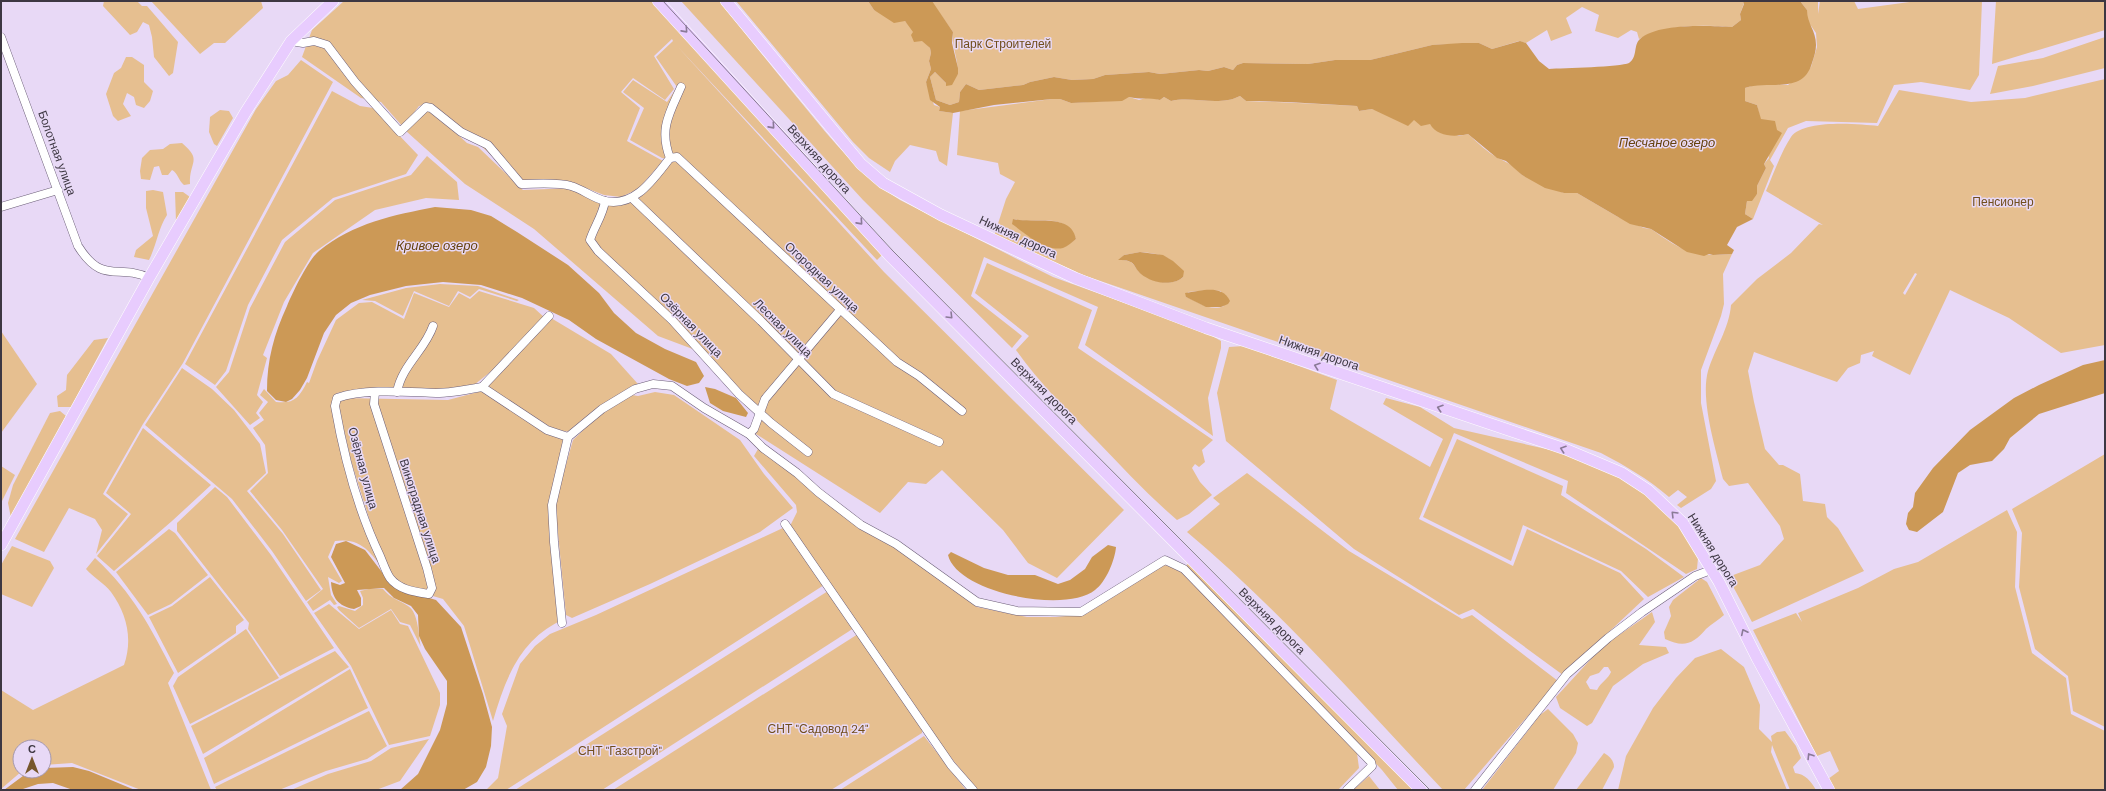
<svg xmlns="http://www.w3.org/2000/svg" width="2106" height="791" viewBox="0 0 2106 791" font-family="'DM Sans',sans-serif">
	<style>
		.green { fill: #e6bf90; fill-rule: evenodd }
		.water { fill: #cc9956 }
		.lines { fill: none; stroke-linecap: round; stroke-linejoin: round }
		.minor-casing { stroke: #6c5f78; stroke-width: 9 }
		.major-casing { stroke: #fff; stroke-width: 12 }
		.minor { stroke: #fff; stroke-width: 8 }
		.major { stroke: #e8ccfe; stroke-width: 11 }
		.tram { stroke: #857b8e; stroke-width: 1 }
		.oneway { stroke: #8a7a97 }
		.labels { text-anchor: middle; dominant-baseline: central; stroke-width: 3; stroke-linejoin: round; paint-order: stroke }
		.park-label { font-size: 12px; fill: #714e1c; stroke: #e8d9f6 }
		.street-label { font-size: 12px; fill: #3d3742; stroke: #e8d9f6 }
		.water-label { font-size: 13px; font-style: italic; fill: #65420d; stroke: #e8d9f6 }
	</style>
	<rect width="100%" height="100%" fill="#e8d9f6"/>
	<g class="green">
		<polygon points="104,1 137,1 142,6 147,6 178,42 173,73 169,76 154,57 152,37 149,25 143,22 137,32 130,35 103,6"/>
		<polygon points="151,1 261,1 263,8 225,43 214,43 200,54"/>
		<polygon points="344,1 653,1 883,254 877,260 677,46 884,272 1124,510 1057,578 1028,563 1003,530 942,470 926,484 908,482 880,513 756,434 762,413 706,354 658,336 534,229 465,184 406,131 419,112 433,112 467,143 478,147 523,190 574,188 608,206 637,200 674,160 662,158 630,140 644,108 623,92 633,80 667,102 677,87 656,57 673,41 672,39 654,56 674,89 665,100 633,78 621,92 640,108 627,141 663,161 638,189 621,197 604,195 570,182 528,187 436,107 428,104 419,106 403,127 381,102 361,98 302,57 312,30"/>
		<path d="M681,1H719C744,32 770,64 795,95C827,134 857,173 900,200L1053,277L1205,332L1221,341V348L1208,398L1213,436L1085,345L1098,307L984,257L971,296L1022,336L1012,348L863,200Z"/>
		<polygon points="736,1 868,1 874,10 905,21 930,48 931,53 929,61 931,69 926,82 934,105 940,107 939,111 953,113 947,166 939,161 936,151 910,145 895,161 890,172 869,158 853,142"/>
		<path d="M931,1H1743L1744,3L1740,14L1741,20L1732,27C1701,25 1668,24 1639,39L1637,32L1631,30L1618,38L1595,31L1599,15L1582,7L1566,18L1572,33L1551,41L1547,30L1526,43L1519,41L1492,49L1479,43L1432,45L1370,60H1335L1308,64L1243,63L1237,65L1233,70L1224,67L1208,71L1199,70L1160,74L1149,72L1105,75L1093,79L1072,80L1054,77L1030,82L1023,85L979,90L966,84L960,92L959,102L950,105L936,100L930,77L935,72L946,83L958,74C958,59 952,47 953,32Z"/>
		<polygon points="1800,1 1818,1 1818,14 1820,1 1854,1 1858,9 1917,1 1982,1 1979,75 1970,90 1921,82 1894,85 1877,123 1806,121 1788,128 1770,160 1774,166 1753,219 1745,214 1747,201 1757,194 1757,186 1766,168 1764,164 1769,158 1757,105 1745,101 1745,88 1758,84 1788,85 1811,67 1817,47 1816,33 1807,20 1807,10"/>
		<polygon points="1996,1 2105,1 2105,30 1992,64"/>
		<polygon points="2105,37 2105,68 2033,86 1990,94 1998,66 2043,58"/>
		<polygon points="126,57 132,57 144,65 144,82 153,91 150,101 144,108 136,105 134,97 127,93 123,104 131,116 118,121 113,116 106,94 114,73 121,68"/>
		<polygon points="301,60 333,82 183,363 143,424 103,494 128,514 96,554 102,530 95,519 69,508 44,552 15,539 256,109 276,81 288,75"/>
		<path d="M2105,79V345L2061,353L2009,318L1950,290L1910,375L1872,356L1874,351L1861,355L1860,363L1848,368L1837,382L1754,352L1748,371L1754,402L1765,449L1779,465H1783L1800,474L1803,501L1825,504L1827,517L1838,528L1864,571L1752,622L1728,577L1760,565L1784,539L1780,526L1748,483L1729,486L1723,479C1716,450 1700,400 1708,371C1715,348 1729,329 1731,305L1757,279L1791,253L1819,224L1823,225L1766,191C1773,175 1781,152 1791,137C1804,119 1858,124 1878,126L1899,90L1971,102L2025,98ZM1915,273L1917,274L1905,295L1903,293Z"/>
		<polygon points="332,91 360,106 373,108 418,155 406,174 333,198 282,240 248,305 226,371 215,385 185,364"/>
		<path d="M1240,96L1246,101C1283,102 1320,104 1357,106L1359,111L1372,109L1430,124L1459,136L1468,134C1477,142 1488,153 1498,158C1508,163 1515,166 1522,175L1564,193H1577L1618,217L1644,228L1651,229C1682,251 1693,257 1732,254L1723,274L1724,304L1721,316L1701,370V403L1716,481L1711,489L1681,508L1677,505L1687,497L1678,490L1669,497C1648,479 1626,466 1601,453L1086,276L994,236L1006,199L1015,182L1000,174L998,163L957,155L960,111L1052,99H1060L1071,103L1108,101L1129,97L1139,100L1149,97L1160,100L1164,97L1171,101C1193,96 1219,107 1240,96ZM1013,219C1036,225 1066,211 1076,239L1064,247H1052L1023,232ZM1140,252C1158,253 1177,257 1183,277C1172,287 1153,282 1142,274C1132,267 1137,260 1119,260L1124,255ZM1210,290L1221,291L1224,306C1210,312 1199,302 1186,297L1188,292Z"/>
		<polygon points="220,110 229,111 233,118 217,146 214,144 209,132 210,117"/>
		<path d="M182,143C203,161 189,161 190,184L184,185C178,180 178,173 172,170L168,175H162L159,166L154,167L150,180L141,179L140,171L142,158L150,150L163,149L170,144Z"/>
		<polygon points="427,156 457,182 459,200 426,198 375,210 313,253 284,302 263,355 267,358 257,395 263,402 256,413 260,418 250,425 216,387 229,372 250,308 285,242 335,200 411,175"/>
		<path d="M153,190L163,192L167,215C158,229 157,244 149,260L134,257L136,250L153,236L146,208V191Z"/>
		<polygon points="175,192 183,192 190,197 176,222"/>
		<path d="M987,263L1092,310L1078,348L1213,440L1202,450L1205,462L1199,467L1195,464L1192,468L1200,482L1212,495L1189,514L1177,520C1149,496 1123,468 1097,441C1069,412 1040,384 1016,350L1029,336L975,293Z"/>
		<polygon points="440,284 478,286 519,300 517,301 479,289 470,297 458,291 449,306 414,291 403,316 375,301 362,300 406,288"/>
		<path d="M479,291L534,308L545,318L494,369L474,385L455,391L369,388L337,393L332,403L344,463L387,574C371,554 363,537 335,541L328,557L342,581L339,583L328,577L331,595L337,604L334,605L330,600L313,611L307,602L323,589L282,530L250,491L268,473L265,445L253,428L264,420L259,413L268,402L260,395L264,389L276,402C294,404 299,398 307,382L309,383L317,361L336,320L359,303L372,302L404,319L414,293L449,307L459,293L470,299Z"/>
		<polygon points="551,318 611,354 638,384 572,432 555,430 486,387"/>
		<polygon points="1,331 37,384 1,433"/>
		<polygon points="108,338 71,407 58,407 57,396 66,390 67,375 94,340"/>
		<polygon points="1244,346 1337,380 1330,409 1430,467 1443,439 1383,404 1386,398 1420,407 1454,428 1564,453 1619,477 1645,494 1679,526 1698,558 1697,569 1686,574 1566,493 1568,481 1454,433 1419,519 1513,566 1527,529 1620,573 1644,599 1563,675 1473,609 1459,615 1354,549 1226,441 1217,393 1229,347"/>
		<polygon points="182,368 212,389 234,410 260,444 266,473 247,491 283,534 321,590 306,601 272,551 232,499 145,425"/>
		<path d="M482,391L565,439L549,503L560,621C519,641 505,680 493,721L464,626L443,599L416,591L397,583L381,556L351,461L338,405L342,398L448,400Z"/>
		<polygon points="655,392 674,395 740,440 764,474 793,508 760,532 650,584 572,618 566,615 555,503 573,440 600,414 632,395 638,396"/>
		<polygon points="60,411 66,416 11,518 8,503 13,485 50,413"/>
		<polygon points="143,428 211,485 172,521 114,571 97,556 131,514 106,493"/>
		<polygon points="1457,439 1563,486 1561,495 1646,549 1684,577 1648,597 1621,571 1523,525 1511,561 1423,517"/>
		<polygon points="758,449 784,466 849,521 902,552 977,607 1027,617 1056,617 1086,614 1164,565 1180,569 1357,753 1359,768 1338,790 977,790 928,729 790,526 797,512 796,505 754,456"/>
		<polygon points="2105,454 2105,727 2073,711 2068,676 2035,649 2019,587 2022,533 2012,509"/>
		<polygon points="1,466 15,475 1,503"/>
		<path d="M1247,473L1349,551L1462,619L1472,615L1558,681L1464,790H1443C1360,702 1280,610 1187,532L1220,504L1213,498Z"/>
		<polygon points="215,487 227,497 271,555 334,648 280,676 248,629 249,623 177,531 177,523"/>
		<polygon points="2007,510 2017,532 2015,587 2032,653 2066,678 2071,714 2105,731 2105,790 1834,790 1828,779 1839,771 1830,751 1817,756 1753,630 1796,613 1802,622 1798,613 1858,588 1894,569 1918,562"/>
		<polygon points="785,527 824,585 506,790 486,790 498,778 507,726 502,714 520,664 535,646 550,634 596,615"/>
		<polygon points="169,529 175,533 208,575 171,604 148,615 116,572"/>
		<polygon points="12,546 50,561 54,568 32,607 1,594 1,565"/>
		<path d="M95,558C133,593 151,628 174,673L168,683L211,790H141L72,763L44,765V747H20V771H22L1,789V690L33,710L124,665C133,639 127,614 111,592C104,583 93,577 86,569Z"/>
		<polygon points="1190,561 1414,790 1398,790 1382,770 1186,566"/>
		<polygon points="210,577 244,620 236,626 236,633 178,673 149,617 172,606"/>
		<path d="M1701,578L1707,582L1724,615C1719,620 1711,624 1706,629C1693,644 1684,648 1665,639L1664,632L1671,616L1669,607L1673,600Z"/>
		<path d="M369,589H383C392,600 398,599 408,606C419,613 418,635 421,647L410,625L400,622L391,609L359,628L339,610L337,607L339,606L355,611L363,605V598L360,591Z"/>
		<polygon points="828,591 854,628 602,790 515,790"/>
		<polygon points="329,604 359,629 391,610 400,624 408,626 440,693 440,705 430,736 389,745 351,666 314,613"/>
		<path d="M1652,612L1655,622L1639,645L1666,647L1669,653L1643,664L1613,686L1592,723L1587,726L1560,708L1556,697L1602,647ZM1604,667H1608L1611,672C1608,679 1601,682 1597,690L1590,689L1586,682L1590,676L1599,673Z"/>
		<polygon points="246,629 279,678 190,724 173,686 178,677"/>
		<polygon points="858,634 922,727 922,733 831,790 613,790"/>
		<path d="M1721,649L1744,667L1760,705L1759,729L1772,742L1771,736L1777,732L1785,731L1796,746L1801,758L1793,767L1795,773C1805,774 1811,781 1816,790H1790L1772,745L1771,752L1787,790H1618L1626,756L1653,708L1676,678L1695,658Z"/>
		<polygon points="335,651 349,667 203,754 191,726"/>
		<polygon points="350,669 368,708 214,784 204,758"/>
		<polygon points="1548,709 1573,734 1578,743 1576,753 1553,790 1482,790 1540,715"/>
		<polygon points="369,711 387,746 367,759 326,771 279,790 217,790 215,787"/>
		<polygon points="924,736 966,790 840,790 918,740"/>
		<polygon points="429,739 400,781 376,790 291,790 328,774 371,761 391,748"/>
		<path d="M1604,753C1609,756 1614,760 1614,767L1602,790H1576Z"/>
		<polygon points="1369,776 1380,790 1353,790"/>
	</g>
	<g class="water">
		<path d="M868,1H932L953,32L952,43L958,68V74L952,85L946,86V83L935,72L930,77L936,100L950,105L959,102L960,92L966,84L979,90L1023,85L1030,82L1054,77L1072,80L1093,79L1105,75L1149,72L1160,74L1199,70L1208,71L1224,67L1233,70L1237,65L1243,63L1308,64L1335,60H1370L1432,45L1462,43H1479L1492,49L1520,41L1526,43L1539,61L1549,69C1563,68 1621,67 1629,63C1638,57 1633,45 1640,39C1658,23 1709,26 1732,27L1741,20L1740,14L1744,4L1743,1H1800L1807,10C1807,24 1816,30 1816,45C1816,51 1814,57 1812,63C1803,95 1769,80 1745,88V101L1757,105L1761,119L1775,121L1777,130L1782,133L1764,164L1766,168L1757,186V194L1752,201H1747L1745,214L1753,219L1737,227L1727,245L1734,250L1732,254L1713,255L1709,254L1704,256L1687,252L1651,229L1630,224L1577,193H1564L1545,188L1522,175L1506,161L1497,158L1468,134C1455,137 1437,137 1430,124L1421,126L1414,120L1408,126L1372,109L1359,111L1357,106C1320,104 1283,101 1246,101L1240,96C1219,107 1193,96 1171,101L1164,97L1160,100C1149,97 1140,100 1129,97L1122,101L1071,103L1060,99H1052L994,105L953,113L939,111L940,107L930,100L926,82L931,69L929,61L931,53L930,48L922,41L914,42L911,35L913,32L905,21L894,23L874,10Z"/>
		<path d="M435,207L471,210L491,216L517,232L568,265L599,293L614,313L636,333L665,349L696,362L704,376L699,383L687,386L669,379L596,339L569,320L522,298L481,285L443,282L406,286L370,295L351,303L336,315L324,333L307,378L300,390L292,399L286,402L276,400L267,391C267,360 274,334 287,306C293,292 308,260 319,251C353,223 394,215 435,207Z"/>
		<path d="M1013,219C1033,224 1071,212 1076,239C1072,242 1068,246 1063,248C1045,252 1025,233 1012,224Z"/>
		<path d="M1140,252L1163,255L1173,261L1184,271L1183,277C1172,287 1152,283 1141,274C1132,266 1137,260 1118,260L1124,255Z"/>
		<path d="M1204,290C1215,289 1225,290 1230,301L1228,304L1221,307H1206L1186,297L1185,293Z"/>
		<polygon points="2105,360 2105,393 2039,414 2010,438 2004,449 1992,461 1970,465 1958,473 1943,512 1917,532 1909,530 1906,524 1908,513 1913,507 1915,493 1933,468 1970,430 2014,398 2039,385 2083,365"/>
		<polygon points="705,387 715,389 736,398 748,413 746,417 723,411 710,403"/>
		<path d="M346,541L365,550L388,580L409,592L436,600L461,627L483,694L492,727L491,746L486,767L477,782L463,790H400L418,774L440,730L447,704V681L425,649L419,636L418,615L411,606L394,598L384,588L357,590L361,598V606L354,609C338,606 332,598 331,582L340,585L345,583L331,557L336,544Z"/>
		<path d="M1108,545L1116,547C1115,560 1106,582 1095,590C1066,614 957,593 948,555L951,552L984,568L1008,575H1035L1058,584L1070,580L1085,569L1092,557Z"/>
		<polygon points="73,767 89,771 135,790 73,790 53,783 38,784 20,790 4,790 27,773 44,771 44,768"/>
	</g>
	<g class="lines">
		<defs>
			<g id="minor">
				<path d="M1,37L78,246C103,286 118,263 149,278"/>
				<path d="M291,41L303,43L314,41L327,45L355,82L400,132L426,107L431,108L461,132L488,145L521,184C535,184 558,182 571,186C582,189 593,198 605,201C635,208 654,178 670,158C659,129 669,114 681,87"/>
				<polyline points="670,158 677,157 897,362 919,376 962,411"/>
				<polyline points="632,198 761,321 833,394 939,442"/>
				<path d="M605,201C603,215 594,227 590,240L598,251L672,320L739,394L771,423L808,452"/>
				<polyline points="1,207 58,190"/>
				<polyline points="549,316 482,387 547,430 568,437 552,505 554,542 562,623"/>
				<path d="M375,392L374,404L427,568L432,588L429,594C416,592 399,590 390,578C386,572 383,563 380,556C358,510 344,457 335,406L337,398C366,388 406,392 436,393C451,393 466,390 482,387"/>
				<path d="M397,392C402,365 425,350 433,326"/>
				<polyline points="749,434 754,429 765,399 840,310"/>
				<polyline points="568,437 602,409 635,389 653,384 672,386 704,408 749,434 763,448 797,473 818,492 861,525 896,544 977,602 1017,611 1081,612 1165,560 1184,569 1371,762 1372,766 1347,790"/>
				<polyline points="785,524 951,765 973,790"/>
				<polyline points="1475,790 1567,674 1608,638 1642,612 1695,576 1711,570"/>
			</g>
			<g id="major">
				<polyline points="658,1 889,255 1421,790"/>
				<polyline points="726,1 861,164 883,183 941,215 1075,278 1206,328 1565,449 1622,473 1648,490 1683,523 1719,582 1757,658 1829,790"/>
				<polyline points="1,545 149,278 245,113 291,41 333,1"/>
			</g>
		</defs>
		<use href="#minor" class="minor-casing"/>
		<use href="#major" class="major-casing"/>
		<use href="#minor" class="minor"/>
		<use href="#major" class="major"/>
		<polyline class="tram" points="663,1 893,251 1430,790"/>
	</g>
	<defs><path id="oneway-chevron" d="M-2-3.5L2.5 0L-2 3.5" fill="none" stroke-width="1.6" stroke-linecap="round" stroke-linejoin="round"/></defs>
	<g class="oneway">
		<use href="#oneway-chevron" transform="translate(685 30) rotate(48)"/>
		<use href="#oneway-chevron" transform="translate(772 126) rotate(48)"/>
		<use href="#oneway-chevron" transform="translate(860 222) rotate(48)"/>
		<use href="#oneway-chevron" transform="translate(950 316) rotate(45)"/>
		<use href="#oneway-chevron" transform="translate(1317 366) rotate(-161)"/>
		<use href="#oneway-chevron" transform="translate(1440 408) rotate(-162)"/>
		<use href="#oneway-chevron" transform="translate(1563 449) rotate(-161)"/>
		<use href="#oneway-chevron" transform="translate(1674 514) rotate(-135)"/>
		<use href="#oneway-chevron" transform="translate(1744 632) rotate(-116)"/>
		<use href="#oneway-chevron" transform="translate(1810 756) rotate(-122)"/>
	</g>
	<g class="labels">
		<g class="park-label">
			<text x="1003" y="44">Парк Строителей</text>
			<text x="2003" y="202">Пенсионер</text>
			<text x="818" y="729">СНТ "Садовод 24"</text>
			<text x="620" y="751">СНТ "Газстрой"</text>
		</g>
		<g class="street-label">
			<text transform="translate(57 153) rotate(70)">Болотная улица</text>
			<text transform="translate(819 159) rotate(48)">Верхняя дорога</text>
			<text transform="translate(1018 237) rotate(25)">Нижняя дорога</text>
			<text transform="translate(822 277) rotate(43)">Огородная улица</text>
			<text transform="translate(691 325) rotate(46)">Озёрная улица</text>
			<text transform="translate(783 328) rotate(45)">Лесная улица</text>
			<text transform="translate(1319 353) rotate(19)">Нижняя дорога</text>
			<text transform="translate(1044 391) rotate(45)">Верхняя дорога</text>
			<text transform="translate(363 468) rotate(75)">Озёрная улица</text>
			<text transform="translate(420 511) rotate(72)">Виноградная улица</text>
			<text transform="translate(1713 550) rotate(58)">Нижняя дорога</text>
			<text transform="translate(1272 621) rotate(45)">Верхняя дорога</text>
		</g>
		<g class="water-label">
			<text x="1667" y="142">Песчаное озеро</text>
			<text x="437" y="245">Кривое озеро</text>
		</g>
	</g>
	<rect width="2106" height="791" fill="none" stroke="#3d3742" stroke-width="4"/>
	<g transform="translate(32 759)"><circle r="19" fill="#e8d9f6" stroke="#a498ae"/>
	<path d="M0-3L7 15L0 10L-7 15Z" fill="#77572d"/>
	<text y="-6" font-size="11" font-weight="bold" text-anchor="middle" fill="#3d3742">С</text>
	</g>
</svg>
